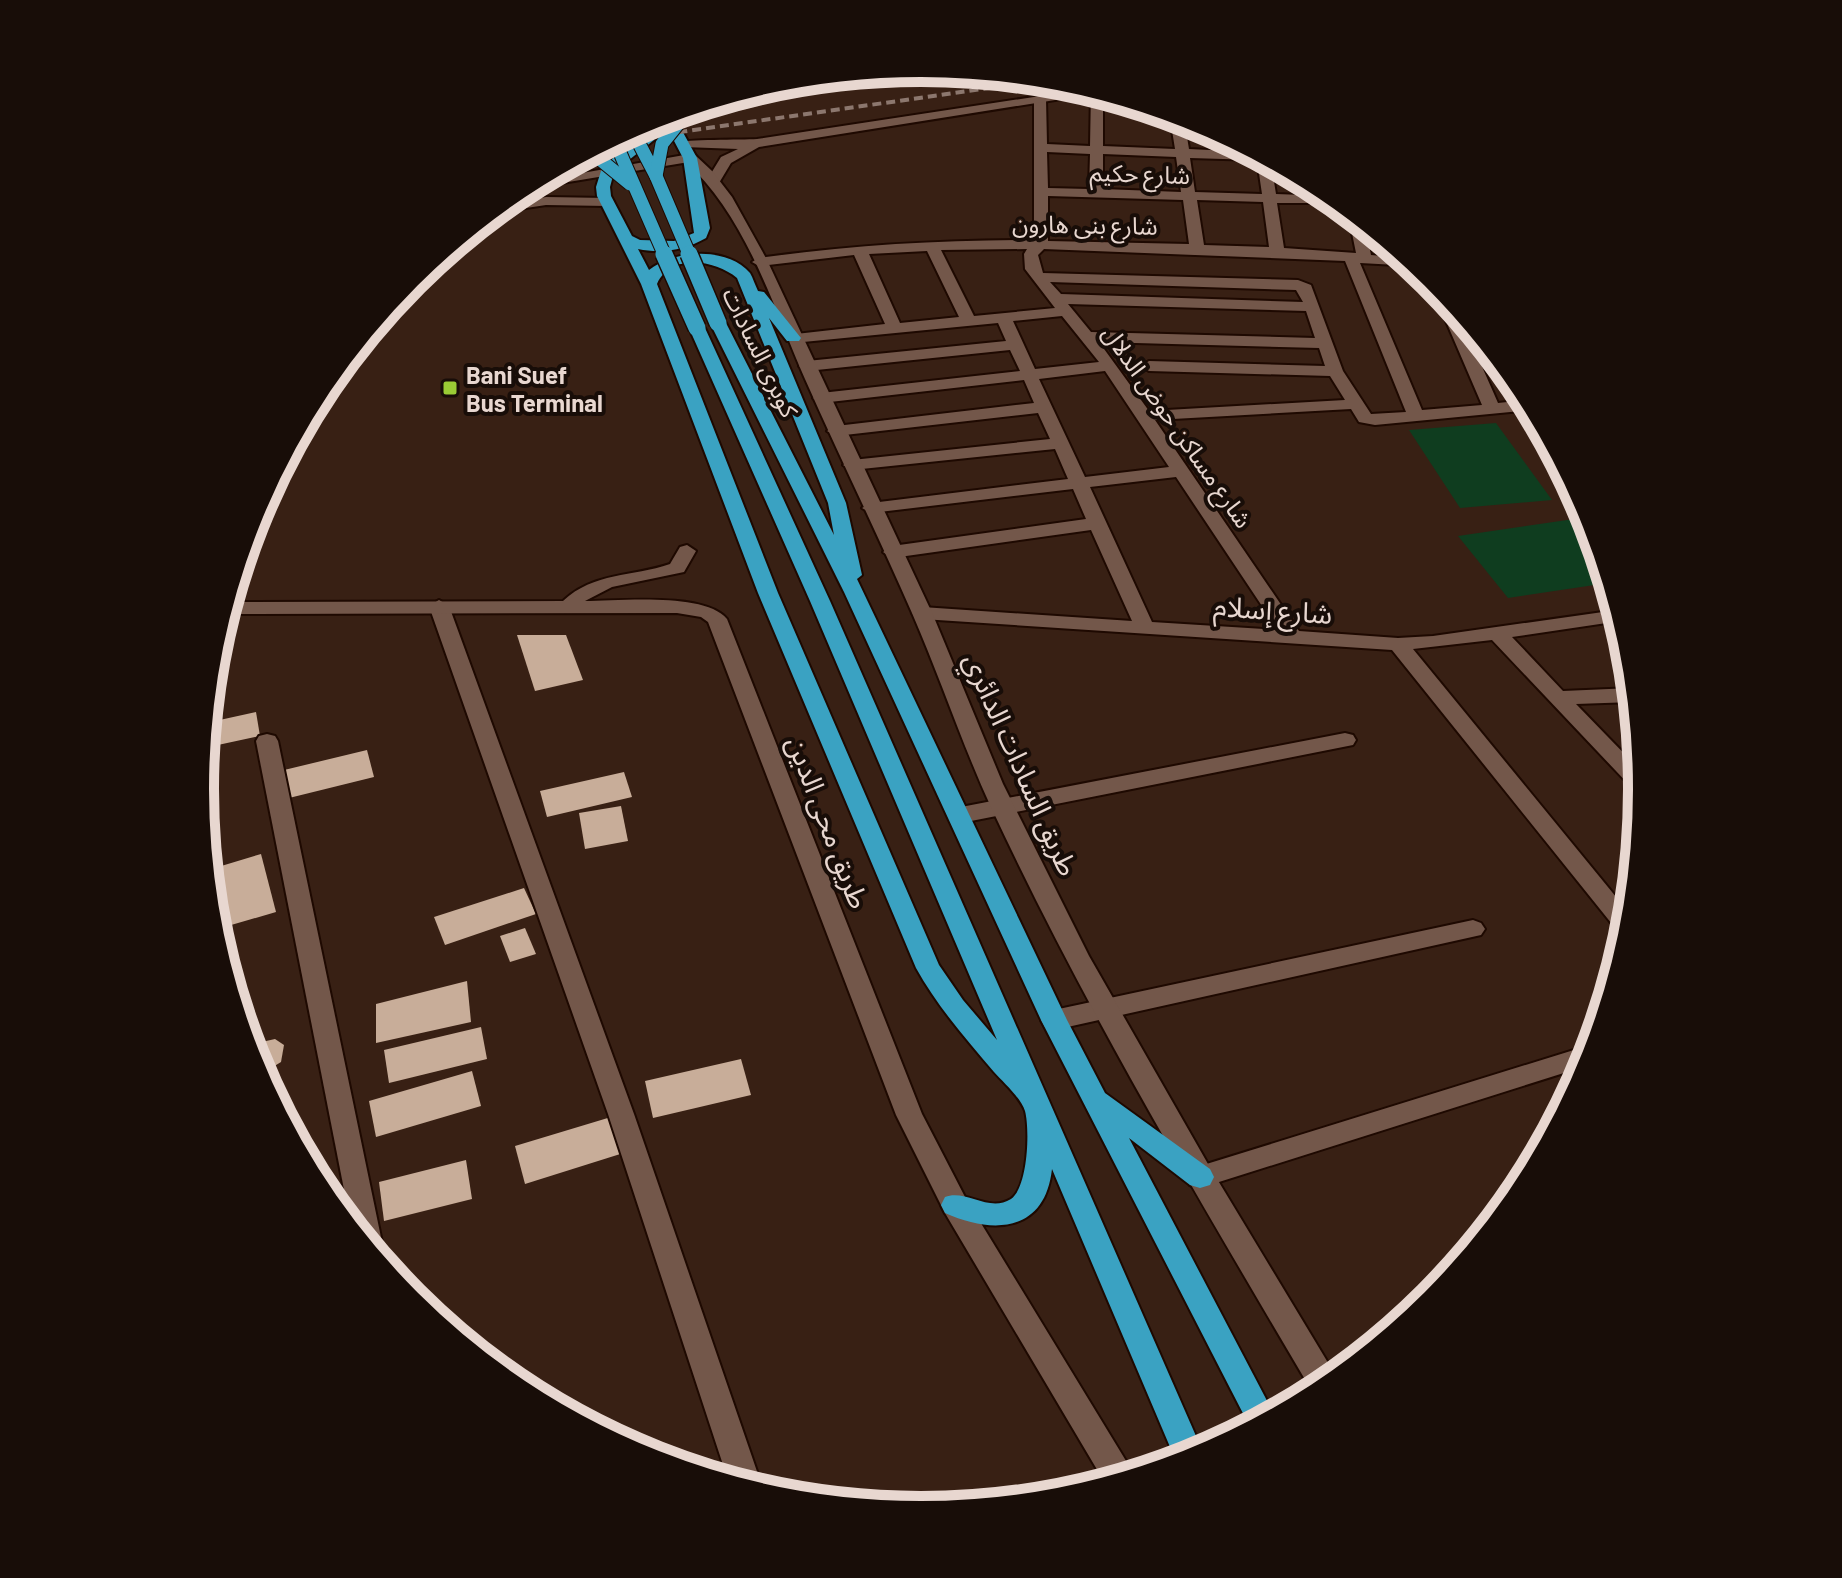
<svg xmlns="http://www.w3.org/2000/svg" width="1842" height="1578" viewBox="0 0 1842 1578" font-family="Barlow,'Noto Sans Arabic',sans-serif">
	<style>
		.green { fill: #0f3d1f }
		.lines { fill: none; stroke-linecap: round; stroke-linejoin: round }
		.canal { fill: #030e11; fill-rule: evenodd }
		.building { fill: #c8ad99 }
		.minor-casing { stroke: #1e0901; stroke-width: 4 }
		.tertiary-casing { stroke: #1e0901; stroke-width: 4 }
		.secondary-casing { stroke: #1e0901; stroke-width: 4 }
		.trunk-casing { stroke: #1e0901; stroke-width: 4 }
		.minor { fill: #73574a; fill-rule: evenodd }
		.tertiary { fill: #73574a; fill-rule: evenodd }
		.secondary { fill: #73574a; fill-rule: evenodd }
		.trunk { fill: #3aa2c2; fill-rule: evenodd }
		.rail { stroke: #8c776e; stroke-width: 4; stroke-dasharray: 9 5; stroke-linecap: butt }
		.trunk-bridge-far1-casing { stroke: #1e0901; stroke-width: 15; stroke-linecap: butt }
		.trunk-bridge-casing { stroke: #1e0901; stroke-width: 20; stroke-linecap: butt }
		.trunk-bridge-far1 { stroke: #3aa2c2; stroke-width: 13 }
		.trunk-bridge { stroke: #3aa2c2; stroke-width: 17 }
		.poi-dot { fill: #9acb35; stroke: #180d08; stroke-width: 3 }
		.labels { text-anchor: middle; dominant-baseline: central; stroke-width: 8; stroke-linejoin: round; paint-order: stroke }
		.far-street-label { font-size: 24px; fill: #e8d7d0; stroke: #180d08 }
		.far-poi-label { font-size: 24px; font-weight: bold; fill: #e8d7d0; stroke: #180d08; text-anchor: start }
		.street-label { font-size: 28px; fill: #e8d7d0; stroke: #180d08 }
		.rim { fill: none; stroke: #e8d7d0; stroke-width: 10 }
	</style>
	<rect width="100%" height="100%" fill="#382014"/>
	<g class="green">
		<polygon points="1496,423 1552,500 1460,508 1409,430"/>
		<polygon points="1588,517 1608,583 1508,598 1458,536"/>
	</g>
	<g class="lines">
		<polygon class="canal" points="921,68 945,70 936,75 740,100 732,97 774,84"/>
	</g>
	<g class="building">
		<polygon points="517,635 566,635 583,680 535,691"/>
		<polygon points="256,712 260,736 204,748 206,723"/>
		<polygon points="367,750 374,777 285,799 280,771"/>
		<polygon points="624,772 632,797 547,817 540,791"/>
		<polygon points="621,806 628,841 585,849 579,813"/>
		<polygon points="261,854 276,912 214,930 208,870"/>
		<polygon points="524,888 536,914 445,945 434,917"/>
		<polygon points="525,928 536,954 510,962 500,936"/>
		<polygon points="467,981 471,1022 376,1043 376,1004"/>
		<polygon points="481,1027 487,1059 389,1083 384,1050"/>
		<polygon points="275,1039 284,1045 281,1062 260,1075 249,1045"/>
		<polygon points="741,1059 751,1095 653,1118 645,1081"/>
		<polygon points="472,1071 481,1106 376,1137 369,1101"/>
		<polygon points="621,1114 633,1150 525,1184 515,1146"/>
		<polygon points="466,1160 472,1199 384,1221 379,1182"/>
	</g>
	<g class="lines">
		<defs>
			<g id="minor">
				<path d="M1091,91L1103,94V146L1175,149L1171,124L1178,117L1189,121L1185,125L1189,149L1251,152L1271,163L1276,194L1329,196L1338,203H1277L1284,248L1356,253L1349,218L1352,215L1365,225L1371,255L1405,258L1415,266L1360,263L1422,410L1482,405L1433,291L1438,287L1458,312L1498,403L1527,400L1532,410L1375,425L1359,422L1351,409L1155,420L1299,631L1398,638L1433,636L1617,610L1620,621L1512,637L1563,691L1632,688L1633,702L1576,704L1640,770L1642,792L1634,790L1492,640L1413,649L1630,914L1626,936L1620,934L1392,650L922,619L912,613L922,607L1132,621L1091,530L892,558L883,552L892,546L1086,519L1073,489L871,513L862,508L871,503L1068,479L1055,449L852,470L843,465L852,460L1050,439L1038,413L836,436L827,431L836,426L1034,403L1024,380L821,403L813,398L821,393L1020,371L1010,350L807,371L799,366L807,361L1006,341L998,323L793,343L785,338L787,335L885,324L854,255L759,266L752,262L759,258C852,245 940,240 1034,240V99L1040,95L1046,99L1047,144L1090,146ZM1047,152L1090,154L1089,189L1048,188ZM1103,154L1176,157L1181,192L1103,189ZM1190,158L1257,160L1262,194L1195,192ZM1048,196L1183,200L1189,244L1048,241ZM1197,200L1263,202L1269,247L1204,245ZM1027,249L1024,254L1025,269L1055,308L974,316L941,250ZM1044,249L1345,261L1406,412L1371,414L1343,371L1311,285L1298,280L1043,273L1038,255ZM927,251L959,317L900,323L869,254ZM1050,282L1296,290L1303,302L1061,294ZM1068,304L1306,311L1315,338L1091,332ZM1062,316L1099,362L1035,369L1013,321ZM1099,342L1319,348L1325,366L1149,361L1141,366L1149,371L1330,376L1345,400L1149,411ZM1105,371L1169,467L1085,477L1039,379ZM1176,477L1278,630L1152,622L1090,487Z"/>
				<polygon points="439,600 449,606 634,1114 762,1486 760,1490 728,1480 608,1114 429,606"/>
				<polygon points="1345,733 1353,735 1356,740 1353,745 961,823 953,820 950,815 953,810 961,807"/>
				<polygon points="267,734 275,736 278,741 383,1247 377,1257 351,1225 256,741 259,736"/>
				<polygon points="1473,920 1481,923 1485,929 1481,935 1054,1030 1045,1027 1041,1020 1045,1013 1054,1010"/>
				<polygon points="1590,1045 1593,1046 1586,1066 1200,1188 1190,1185 1186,1177 1190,1169 1200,1166"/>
			</g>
			<g id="tertiary">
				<path d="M1086,89L1099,93L759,147L731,163L719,183L714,184L707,180L721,157L738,149L684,147L677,143C684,139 742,140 757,139Z"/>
				<polygon points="690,154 697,158 695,161 520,190 537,181"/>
				<polygon points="546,197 607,198 614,202 607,206 546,205 492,213 502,205"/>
				<path d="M687,545L696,551L684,572L612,587L585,601C619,601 705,592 727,619L922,1114L965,1197L1134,1474L1105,1483L945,1213L896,1115L708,622L701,617L677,613L224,614L228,602L563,601C594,572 632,577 670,564L680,547Z"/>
			</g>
			<path id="secondary" d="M685,155H695L712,171L732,197L767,260L933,615L1003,784L1089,956L1208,1164L1336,1376L1313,1393C1200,1201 1085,1009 991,807C962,744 940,677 912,613C878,535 840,458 805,379C773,306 746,216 685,161Z"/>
			<path id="trunk" d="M673,114L697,158L710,228L706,238C685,250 662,254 638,249L649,270C674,250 727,246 750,273C753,278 755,285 758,291L764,292L801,338L799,341H787L769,318L846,503L862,575L857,579L1067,1020L1105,1093L1210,1169L1214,1177L1210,1185L1200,1188L1190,1185L1129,1138L1274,1414L1250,1427L1041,1020L844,592L710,323L718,318L726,323L834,535L828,503L737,278C715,260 671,253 657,284L778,593L939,965L963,1000L997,1040L810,601L689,328L691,325L697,323L705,328L830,601L1203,1452L1176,1461L1052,1169C1045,1232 994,1235 945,1213L941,1205L945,1197C966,1189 989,1213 1011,1199C1028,1187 1030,1130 1025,1111C1021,1098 1003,1082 994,1072C966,1039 937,1006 916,968L758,593L641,284L597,196L596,187L601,171L616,155L639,140L644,123L656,119L654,140L614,172L610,187L611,196L632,236L640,240L674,241L694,233L683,158L662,118Z"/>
		</defs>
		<use href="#minor" class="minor-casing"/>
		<use href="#tertiary" class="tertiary-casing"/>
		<use href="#secondary" class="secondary-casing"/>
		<use href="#trunk" class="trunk-casing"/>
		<use href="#minor" class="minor"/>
		<use href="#tertiary" class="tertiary"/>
		<use href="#secondary" class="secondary"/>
		<use href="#trunk" class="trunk"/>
		<polyline class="rail" points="609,142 1046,80"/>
		<defs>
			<g id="trunk-bridge-far1">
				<polyline points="632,130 656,176 690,256"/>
				<polyline points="614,139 665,256"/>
				<polyline points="591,152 630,184"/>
				<polyline points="656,176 662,144 690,109"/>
			</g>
			<g id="trunk-bridge">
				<polyline points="664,254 697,328"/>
				<polyline points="689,254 718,323"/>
			</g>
		</defs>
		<use href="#trunk-bridge-far1" class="trunk-bridge-far1-casing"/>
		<use href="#trunk-bridge" class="trunk-bridge-casing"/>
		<use href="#trunk-bridge-far1" class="trunk-bridge-far1"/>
		<use href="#trunk-bridge" class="trunk-bridge"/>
	</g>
	<rect class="poi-dot" x="442" y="380" width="16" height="16" rx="4"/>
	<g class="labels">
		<g class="far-street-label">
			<text transform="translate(1140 173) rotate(2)">شارع حكيم</text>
			<text transform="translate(1085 224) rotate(1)">شارع بنى هارون</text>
			<text transform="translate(761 352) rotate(64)">كوبرى السادات</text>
			<text transform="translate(1178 426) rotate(55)">شارع مساكن حوض الدلال</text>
		</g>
		<g class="far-poi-label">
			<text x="466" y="374">Bani Suef<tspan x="466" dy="28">Bus Terminal</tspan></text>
		</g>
		<g class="street-label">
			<text transform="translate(1273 609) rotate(4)">شارع إسلام</text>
			<text transform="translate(1022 764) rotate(66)">طريق السادات الدائري</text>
			<text transform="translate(829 822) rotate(69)">طريق محى الدين</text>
		</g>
	</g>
	<path d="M0 0H1842V1578H0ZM214 789a707 707 0 1 1 1414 0a707 707 0 1 1-1414 0Z" fill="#180d08" fill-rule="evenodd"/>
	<path class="rim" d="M214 789a707 707 0 1 1 1414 0a707 707 0 1 1-1414 0Z"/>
</svg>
